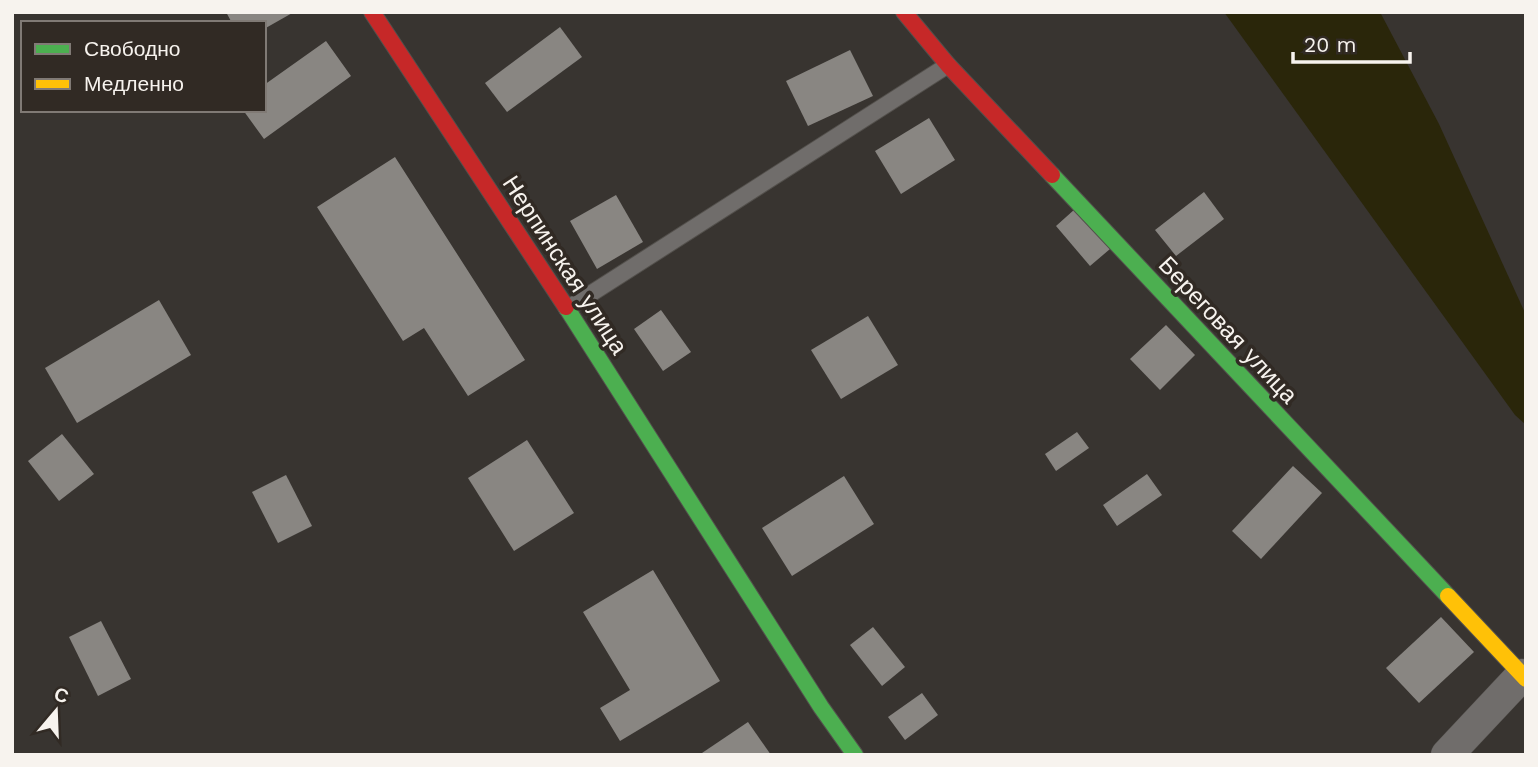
<svg xmlns="http://www.w3.org/2000/svg" width="1538" height="767" viewBox="0 0 1538 767" font-family="'Work Sans',sans-serif">
	<style>
		.water { fill: #2a260a }
		.building { fill: #898682 }
		.lines { fill: none; stroke-linecap: round; stroke-linejoin: round }
		.lane-casing { stroke: #53504c; stroke-width: 18 }
		.street-casing { stroke: #53504c; stroke-width: 33 }
		.fast-casing { stroke: #53504c; stroke-width: 18 }
		.slow-casing { stroke: #53504c; stroke-width: 18 }
		.jam-casing { stroke: #53504c; stroke-width: 18 }
		.lane { stroke: #706d6b; stroke-width: 16 }
		.street { stroke: #706d6b; stroke-width: 32 }
		.fast { stroke: #4caf50; stroke-width: 16 }
		.slow { stroke: #ffc107; stroke-width: 16 }
		.jam { stroke: #c62828; stroke-width: 16 }
		.labels { text-anchor: middle; dominant-baseline: central; stroke-width: 7; stroke-linejoin: round; paint-order: stroke }
		.street-label { font-size: 24px; fill: #f7f3ee; stroke: #312a24 }
	</style>
	<rect width="100%" height="100%" fill="#383430"/>
	<polygon class="water" points="1224,12 1380,12 1439,124 1526,315 1526,425 1515,415"/>
	<g class="building">
		<polygon points="226,12 294,12 264,29 264,23 232,23"/>
		<polygon points="560,27 582,57 507,112 485,83"/>
		<polygon points="326,41 351,76 264,139 243,110 264,110 264,85"/>
		<polygon points="850,50 873,96 808,126 786,81"/>
		<polygon points="929,118 955,160 901,194 875,151"/>
		<polygon points="395,157 525,360 468,396 424,328 403,341 317,207"/>
		<polygon points="1204,192 1224,219 1176,256 1155,230"/>
		<polygon points="616,195 643,242 597,269 570,221"/>
		<polygon points="1075,209 1110,249 1090,266 1056,226"/>
		<polygon points="159,300 191,355 77,423 45,368"/>
		<polygon points="661,310 691,352 663,371 634,329"/>
		<polygon points="868,316 898,365 841,399 811,350"/>
		<polygon points="1166,325 1195,355 1160,390 1130,359"/>
		<polygon points="1077,432 1089,448 1056,471 1045,454"/>
		<polygon points="62,434 94,474 59,501 28,461"/>
		<polygon points="527,440 574,513 514,551 468,478"/>
		<polygon points="1293,466 1322,493 1261,559 1232,531"/>
		<polygon points="1147,474 1162,495 1117,526 1103,505"/>
		<polygon points="286,475 312,526 278,543 252,492"/>
		<polygon points="844,476 874,524 792,576 762,528"/>
		<polygon points="653,570 720,681 620,741 600,708 630,690 583,612"/>
		<polygon points="1441,617 1474,652 1419,703 1386,668"/>
		<polygon points="101,621 131,679 98,696 69,637"/>
		<polygon points="873,627 905,667 882,686 850,645"/>
		<polygon points="922,693 938,715 905,740 888,717"/>
		<polygon points="748,722 771,755 699,755"/>
	</g>
	<g class="lines">
		<defs>
			<polyline id="lane" points="567,309 948,65"/>
			<polyline id="street" points="1447,755 1522,675"/>
			<g id="fast">
				<polyline points="1052,175 1448,596"/>
				<polyline points="566,307 821,707 855,755"/>
			</g>
			<polyline id="slow" points="1448,596 1526,679"/>
			<g id="jam">
				<polyline points="372,12 566,307"/>
				<polyline points="904,12 948,65 1052,175"/>
			</g>
		</defs>
		<use href="#lane" class="lane-casing"/>
		<use href="#street" class="street-casing"/>
		<use href="#fast" class="fast-casing"/>
		<use href="#slow" class="slow-casing"/>
		<use href="#jam" class="jam-casing"/>
		<use href="#lane" class="lane"/>
		<use href="#street" class="street"/>
		<use href="#fast" class="fast"/>
		<use href="#slow" class="slow"/>
		<use href="#jam" class="jam"/>
	</g>
	<g class="labels">
		<g class="street-label">
			<text transform="translate(565 265) rotate(57)">Нерпинская улица</text>
			<text transform="translate(1228 330) rotate(47)">Береговая улица</text>
		</g>
	</g>
	<rect width="1538" height="767" fill="none" stroke="#f7f3ee" stroke-width="28"/>
	<rect x="21" y="21" width="245" height="91" fill="#312a24" stroke="#807a75" stroke-width="2"/>
	<rect x="35" y="44" width="35" height="10" fill="#4caf50" stroke="#807a75" stroke-width="2"/>
	<text x="84" y="56" font-size="21" fill="#f7f3ee">Свободно</text>
	<rect x="35" y="79" width="35" height="10" fill="#ffc107" stroke="#807a75" stroke-width="2"/>
	<text x="84" y="91" font-size="21" fill="#f7f3ee">Медленно</text>
	<g transform="translate(56 711) rotate(19)" stroke="#312a24" stroke-width="5" paint-order="stroke">
	<path d="M0-5L12 26L0 18L-12 26Z" fill="#f7f3ee"/>
	<text y="-10" font-size="19" font-weight="bold" text-anchor="middle" fill="#f7f3ee">С</text>
	</g>
	<path d="M1293 52v10h117v-10" fill="none" stroke="#f7f3ee" stroke-width="3.5"/>
	<text x="1304" y="52" font-size="21" fill="#f7f3ee" stroke="#312a24" stroke-width="5" paint-order="stroke">20 m</text>
</svg>
